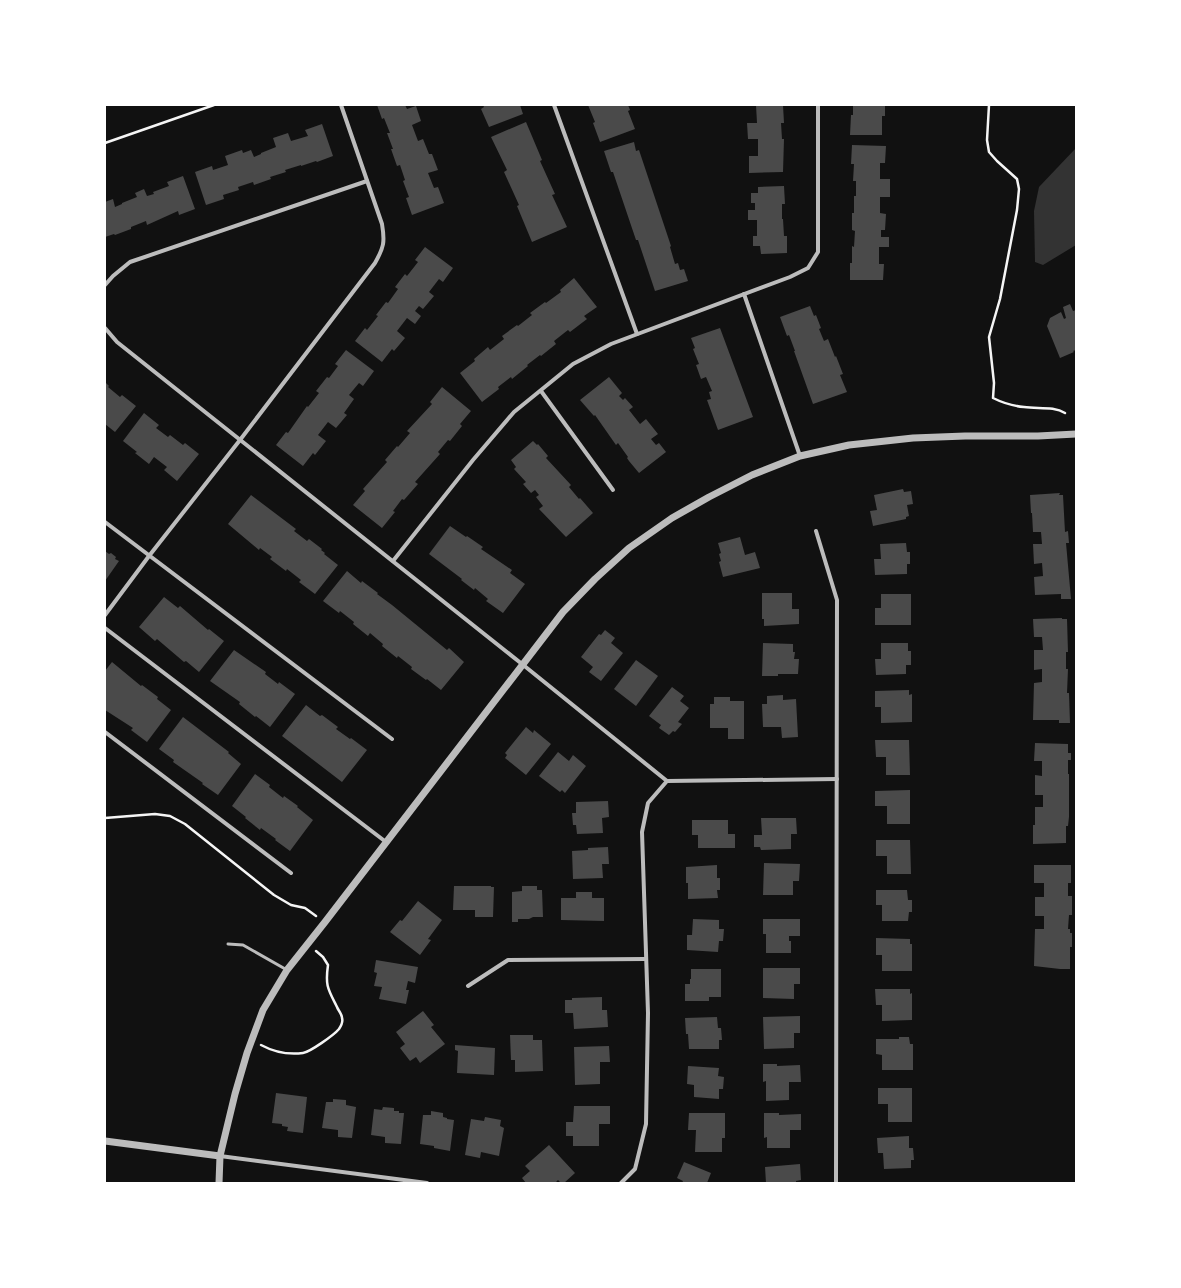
<svg xmlns="http://www.w3.org/2000/svg" width="1181" height="1288" viewBox="0 0 1181 1288" font-family="Montserrat,sans-serif">
	<style>
		.water { fill: #333 }
		.building { fill: #4a4a4a }
		.lines { fill: none; stroke-linecap: round; stroke-linejoin: round }
		.path { stroke: #f5f5f5; stroke-width: 2.5 }
		.service { stroke: #bcbcbc; stroke-width: 3 }
		.minor { stroke: #bcbcbc; stroke-width: 4 }
		.tertiary { stroke: #bcbcbc; stroke-width: 7 }
	</style>
	<rect width="100%" height="100%" fill="#111"/>
	<polygon class="water" points="1076,148 1076,245 1043,265 1035,262 1034,211 1039,187"/>
	<g class="building">
		<polygon points="377,105 405,105 407,109 416,106 421,121 412,125 418,141 423,139 429,154 432,154 438,170 428,173 434,188 438,187 444,203 412,215 406,198 409,197 403,181 405,180 400,165 397,166 391,149 393,149 387,133 390,133 384,118 382,119"/>
		<polygon points="483,105 520,105 523,114 489,127 481,109 484,107"/>
		<polygon points="588,105 628,105 630,110 628,111 635,129 600,142 593,123 595,122"/>
		<polygon points="756,105 783,105 784,123 781,123 782,139 784,139 783,172 749,173 749,156 758,156 758,139 748,139 747,123 757,123"/>
		<polygon points="853,105 885,105 885,116 882,116 882,135 850,135 851,115 853,115"/>
		<polygon points="526,122 542,160 540,161 555,194 552,195 567,227 532,242 517,206 519,205 504,172 507,170 491,137"/>
		<polygon points="322,124 333,156 317,162 316,161 301,166 301,165 285,170 286,172 270,177 271,179 254,185 253,182 238,187 239,190 223,195 224,199 206,205 195,172 212,166 213,170 228,165 225,156 242,150 243,153 251,150 254,157 261,154 261,153 276,147 273,138 288,133 291,141 308,136 305,130"/>
		<polygon points="634,142 636,151 639,150 671,246 670,247 675,264 678,263 680,270 684,269 688,281 655,291 638,240 636,240 613,172 611,172 604,151"/>
		<polygon points="852,145 886,146 885,163 880,163 880,179 890,179 890,197 880,197 880,213 886,214 885,230 881,230 881,237 889,237 889,247 879,247 879,264 884,264 883,280 850,280 850,263 852,263 852,246 854,247 855,231 852,230 852,213 854,213 854,196 856,196 856,181 853,181 854,164 851,164"/>
		<polygon points="183,176 195,209 179,215 178,211 147,225 146,221 131,227 131,229 115,235 114,234 105,237 105,202 113,199 115,207 122,204 122,203 137,197 135,193 144,189 147,196 154,194 153,192 169,186 167,182"/>
		<polygon points="784,186 785,204 782,204 782,219 783,219 784,236 787,236 787,253 761,254 760,246 753,246 753,236 757,236 757,220 748,220 748,210 755,210 755,203 751,203 751,193 758,193 758,187"/>
		<polygon points="425,247 453,268 443,282 439,279 429,292 434,296 423,309 419,306 415,311 421,316 415,324 407,318 397,331 405,338 394,351 392,349 382,362 355,341 365,328 367,330 378,316 376,315 386,302 388,303 398,289 395,287 405,274 407,276 418,262 415,260"/>
		<polygon points="574,278 597,307 584,316 587,319 570,332 568,330 554,341 556,344 541,356 540,355 527,365 528,366 512,379 511,377 498,387 499,389 482,402 460,373 475,361 474,359 488,347 490,350 504,339 502,336 517,325 518,326 532,315 530,313 545,302 546,303 561,292 560,290"/>
		<polygon points="1070,304 1073,311 1076,310 1076,350 1073,351 1074,352 1060,358 1047,326 1050,318 1061,312 1064,319 1066,318 1063,307"/>
		<polygon points="810,306 814,316 816,315 821,328 819,329 824,341 828,339 835,357 836,356 843,374 840,375 847,392 813,404 794,351 795,351 789,335 787,336 780,317"/>
		<polygon points="720,328 753,417 718,430 707,400 711,399 709,392 712,391 706,377 701,379 696,365 699,364 693,349 695,348 691,338"/>
		<polygon points="346,350 374,371 363,386 359,383 349,395 354,399 344,413 347,415 336,428 328,422 318,435 326,441 315,455 313,453 303,466 276,445 286,432 288,433 307,406 308,407 319,393 316,391 327,377 329,378 338,366 335,364"/>
		<polygon points="609,377 622,393 619,396 623,400 625,398 633,407 629,410 640,424 646,419 658,434 651,439 656,445 659,443 666,452 639,473 629,461 627,458 628,457 618,443 616,445 595,415 594,416 580,400"/>
		<polygon points="105,382 109,386 108,387 120,397 122,395 136,406 115,432 105,424"/>
		<polygon points="442,387 471,411 460,424 462,426 450,441 448,440 438,452 440,454 415,482 418,484 404,500 402,499 393,511 395,512 382,528 353,505 365,491 363,489 387,462 385,460 397,446 398,447 410,433 407,431 432,404 430,402"/>
		<polygon points="144,413 159,425 156,428 168,437 170,435 183,445 185,443 199,454 177,481 164,470 167,467 154,457 149,464 135,453 137,452 123,441"/>
		<polygon points="533,441 537,445 538,444 548,456 546,458 571,485 569,487 579,499 580,498 593,513 566,537 539,509 543,506 536,497 539,495 535,490 531,493 523,484 526,482 514,469 516,467 511,460"/>
		<polygon points="903,489 904,492 911,491 913,504 907,505 909,516 906,517 906,519 873,526 870,511 877,510 874,495"/>
		<polygon points="1060,493 1059,495 1063,495 1065,532 1068,531 1069,543 1066,543 1071,599 1061,599 1061,594 1035,595 1034,577 1043,576 1042,563 1034,564 1033,544 1042,544 1041,532 1033,532 1032,513 1031,513 1030,495"/>
		<polygon points="251,495 296,529 294,531 307,541 309,539 322,549 321,550 325,553 324,554 338,565 315,594 299,582 301,580 287,569 286,571 270,559 272,557 260,548 259,550 228,524"/>
		<polygon points="450,526 466,537 467,536 483,547 481,549 512,570 510,573 525,584 503,613 486,601 488,599 475,588 474,590 461,580 462,579 429,554"/>
		<polygon points="740,537 745,555 755,552 760,568 723,577 719,562 721,561 719,554 721,553 718,543"/>
		<polygon points="906,543 907,552 910,552 910,564 907,564 907,574 875,575 874,559 881,559 880,544"/>
		<polygon points="105,551 109,554 111,553 116,557 115,559 119,561 105,581"/>
		<polygon points="347,571 361,583 362,581 378,593 377,594 392,605 447,650 449,648 464,662 441,690 427,679 426,680 411,669 412,667 398,656 397,658 382,646 383,644 370,633 368,636 353,624 354,622 340,611 339,613 323,601"/>
		<polygon points="762,593 792,593 792,609 799,609 799,624 764,626 764,619 762,619"/>
		<polygon points="881,594 911,594 911,625 875,625 875,608 881,608"/>
		<polygon points="164,597 178,608 180,606 208,630 209,629 224,641 199,672 186,661 184,662 157,639 155,641 139,627"/>
		<polygon points="1062,618 1062,619 1067,619 1068,652 1066,652 1066,669 1068,669 1067,693 1069,693 1070,723 1059,723 1059,720 1033,720 1034,683 1042,682 1042,669 1034,670 1034,650 1043,650 1042,637 1034,637 1033,619"/>
		<polygon points="605,630 615,638 611,643 623,653 601,681 589,672 593,667 581,657 599,634 601,635"/>
		<polygon points="763,643 793,644 793,652 795,652 794,659 799,659 798,674 778,674 778,676 762,676"/>
		<polygon points="881,643 908,643 908,651 911,651 911,665 906,665 906,674 876,675 875,659 881,659"/>
		<polygon points="234,650 266,672 265,674 278,684 279,682 295,694 270,727 256,716 255,717 239,704 240,702 210,681"/>
		<polygon points="636,660 658,676 636,706 614,689"/>
		<polygon points="112,662 141,686 142,685 158,697 157,699 171,710 147,742 131,730 133,728 105,710 105,671"/>
		<polygon points="672,687 684,696 680,701 689,708 678,722 682,724 675,732 673,731 669,735 659,728 661,725 649,716"/>
		<polygon points="909,690 909,695 912,694 912,722 881,723 881,707 875,707 875,691"/>
		<polygon points="783,695 783,700 796,699 798,737 782,738 781,727 763,727 762,704 767,704 767,696"/>
		<polygon points="714,697 730,697 730,701 744,701 744,739 728,739 728,728 710,728 710,704 714,704"/>
		<polygon points="306,705 320,716 322,715 338,727 336,729 350,739 351,738 367,750 342,782 282,736"/>
		<polygon points="183,717 229,752 228,753 241,764 218,795 202,784 203,783 173,762 174,760 159,749"/>
		<polygon points="526,727 533,733 534,730 551,744 526,775 505,758 507,755 505,753"/>
		<polygon points="875,740 909,740 910,775 886,775 886,757 876,757"/>
		<polygon points="1035,743 1068,744 1068,753 1071,753 1071,760 1068,760 1068,774 1069,774 1069,817 1068,826 1066,826 1066,843 1033,844 1033,825 1035,825 1035,807 1043,807 1043,795 1035,795 1035,775 1042,776 1042,761 1034,761"/>
		<polygon points="558,752 569,761 573,755 586,766 565,793 562,790 560,792 539,776"/>
		<polygon points="255,774 270,785 269,787 283,798 284,796 298,806 297,807 313,820 290,851 275,840 276,839 261,828 260,830 245,818 246,817 232,806"/>
		<polygon points="910,790 910,824 887,824 887,806 875,806 875,791"/>
		<polygon points="608,801 609,817 602,818 603,833 577,834 576,825 573,825 572,813 576,813 576,802"/>
		<polygon points="761,818 796,818 797,834 791,834 791,849 761,850 760,847 754,847 754,835 762,835"/>
		<polygon points="692,820 728,820 728,834 735,834 735,848 698,848 698,835 692,835"/>
		<polygon points="876,840 910,840 911,874 887,874 887,856 876,856"/>
		<polygon points="608,847 609,864 602,864 603,878 573,879 572,851 588,850 588,848"/>
		<polygon points="764,863 800,864 799,881 793,881 793,895 763,895"/>
		<polygon points="717,865 717,878 720,878 720,890 717,890 718,898 688,899 688,883 686,883 686,867"/>
		<polygon points="1034,865 1071,865 1071,883 1068,883 1068,896 1072,896 1072,915 1069,915 1068,929 1070,929 1070,933 1072,933 1072,947 1070,947 1070,969 1060,969 1034,966 1035,929 1044,929 1044,916 1035,916 1035,897 1044,897 1044,883 1034,883"/>
		<polygon points="454,886 491,886 491,887 494,887 493,917 475,917 475,910 453,910"/>
		<polygon points="522,886 537,886 537,890 542,890 543,917 533,917 529,919 518,919 518,922 512,922 512,892 522,891"/>
		<polygon points="876,890 907,890 908,900 912,900 912,912 909,912 908,921 882,921 882,905 876,905"/>
		<polygon points="576,892 592,892 592,898 604,898 604,921 561,920 561,898 576,898"/>
		<polygon points="418,901 442,920 428,939 431,940 420,955 390,932 400,920 402,921"/>
		<polygon points="693,919 719,920 719,929 724,929 723,941 719,941 718,952 687,950 687,935 692,935"/>
		<polygon points="763,919 800,919 800,936 789,936 789,941 791,941 791,953 766,953 766,934 763,934"/>
		<polygon points="876,938 910,939 910,944 912,944 912,971 882,971 882,955 876,955"/>
		<polygon points="376,960 418,967 415,983 408,981 406,990 409,990 406,1004 379,999 382,987 374,986 377,973 374,972"/>
		<polygon points="763,968 800,968 800,984 794,984 794,999 763,998"/>
		<polygon points="691,969 721,969 721,997 709,997 709,1001 685,1001 685,984 690,984 690,979 691,979"/>
		<polygon points="875,989 910,989 910,994 912,993 912,1020 882,1021 882,1005 876,1005"/>
		<polygon points="602,997 602,1010 607,1010 608,1027 574,1029 573,1013 565,1013 565,1000 572,1000 572,998"/>
		<polygon points="423,1011 434,1025 431,1027 445,1044 420,1063 416,1057 410,1061 400,1048 405,1044 396,1032"/>
		<polygon points="800,1016 800,1033 794,1033 794,1048 764,1049 763,1017"/>
		<polygon points="717,1017 718,1028 721,1028 722,1040 719,1040 719,1049 689,1049 688,1034 686,1034 685,1018"/>
		<polygon points="510,1035 533,1035 533,1040 542,1040 543,1071 515,1072 515,1060 511,1060"/>
		<polygon points="899,1037 909,1037 910,1044 913,1044 913,1070 882,1070 882,1055 876,1054 876,1039 899,1039"/>
		<polygon points="455,1045 495,1048 494,1075 457,1073 458,1051 455,1050"/>
		<polygon points="609,1046 610,1062 600,1062 600,1084 575,1085 574,1047"/>
		<polygon points="763,1064 777,1064 777,1066 800,1065 801,1082 789,1082 789,1100 766,1101 766,1081 763,1082"/>
		<polygon points="688,1066 719,1068 718,1076 724,1077 723,1089 719,1089 719,1099 694,1097 694,1085 687,1084"/>
		<polygon points="878,1088 912,1088 912,1122 888,1122 888,1104 878,1104"/>
		<polygon points="276,1093 307,1097 303,1133 287,1131 288,1127 282,1126 282,1124 272,1123"/>
		<polygon points="333,1099 346,1100 346,1105 356,1107 352,1138 338,1137 338,1130 322,1128 326,1102 333,1102"/>
		<polygon points="574,1106 610,1106 610,1124 599,1124 599,1146 573,1146 573,1136 566,1136 566,1122 573,1122"/>
		<polygon points="383,1107 394,1108 394,1111 399,1111 399,1113 404,1113 401,1144 385,1143 385,1137 371,1135 374,1109 382,1110"/>
		<polygon points="431,1111 443,1113 443,1117 447,1118 447,1119 454,1120 450,1151 434,1148 434,1146 420,1144 423,1115 431,1115"/>
		<polygon points="689,1113 725,1113 725,1138 722,1138 722,1152 695,1152 696,1130 688,1130"/>
		<polygon points="764,1113 779,1113 779,1115 801,1114 801,1130 790,1130 790,1148 767,1148 767,1137 764,1138"/>
		<polygon points="485,1117 501,1120 500,1126 504,1128 499,1156 481,1152 480,1158 465,1155 471,1119 484,1121"/>
		<polygon points="909,1136 909,1148 913,1148 914,1160 911,1160 911,1168 884,1169 883,1153 878,1153 877,1138"/>
		<polygon points="549,1145 575,1173 564,1183 561,1183 558,1180 555,1183 526,1183 522,1178 530,1171 525,1166"/>
		<polygon points="684,1162 711,1173 707,1183 682,1183 683,1181 677,1178"/>
		<polygon points="800,1164 801,1180 796,1181 796,1183 766,1183 765,1167"/>
	</g>
	<g class="lines">
		<g class="path">
			<path d="M989,105L987,140L989,152L997,161L1017,179L1019,189L1017,210L1000,299L989,337L994,383L993,398C1003,403 1013,406 1024,407C1038,409 1054,406 1065,413"/>
			<polyline points="105,143 214,105"/>
			<polyline points="105,818 155,814 170,816 185,824 274,895 291,905 305,908 316,916"/>
			<path d="M261,1045C274,1052 288,1055 303,1053C310,1052 334,1035 339,1029C341,1026 343,1021 342,1018C342,1014 338,1010 337,1007C328,989 325,986 328,965L323,957L316,951"/>
		</g>
		<polyline class="service" points="228,944 243,945 287,970"/>
		<g class="minor">
			<polyline points="554,105 637,334"/>
			<polyline points="105,285 113,276 130,262 367,181"/>
			<polyline points="744,294 800,456"/>
			<polyline points="105,328 117,342 522,664 667,781 837,779"/>
			<polyline points="541,391 613,490"/>
			<polyline points="105,522 392,739"/>
			<polyline points="816,531 837,600 836,1183"/>
			<polyline points="393,561 473,460 514,412 573,364 611,344 790,277 808,268 818,252 818,105"/>
			<path d="M105,615L149,556L240,440L375,263C384,247 385,242 382,224L341,105"/>
			<polyline points="105,628 386,842"/>
			<polyline points="105,732 291,873"/>
			<polyline points="468,986 508,960 645,959"/>
			<polyline points="220,1156 427,1183"/>
			<polyline points="621,1183 635,1169 646,1124 648,1013 642,832 648,803 667,781"/>
		</g>
		<g class="tertiary">
			<polyline points="105,1141 220,1156"/>
			<polyline points="219,1183 220,1156 235,1094 247,1053 263,1010 287,970 325,922 563,612 595,579 629,548 672,518 709,497 752,475 800,456 849,445 913,438 965,436 1038,436 1076,434"/>
		</g>
	</g>
	<rect width="1181" height="1288" fill="none" stroke="#ffffff" stroke-width="212"/>
</svg>
